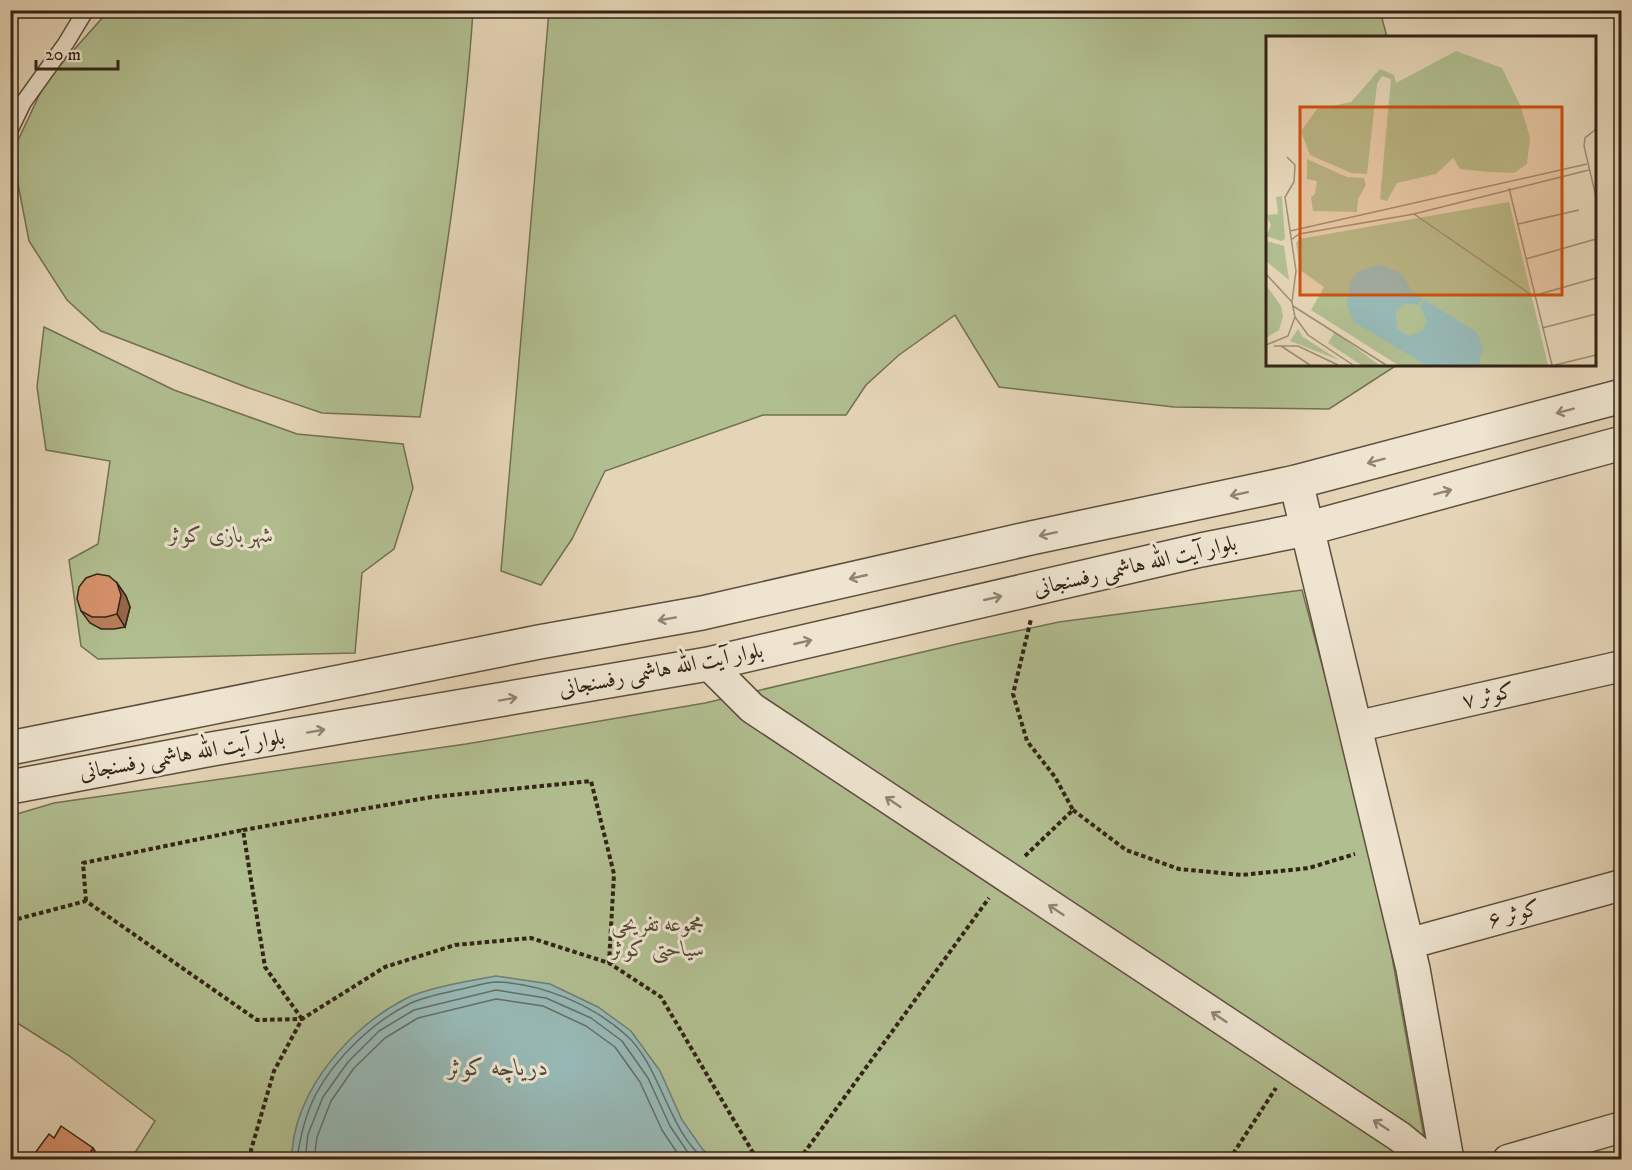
<svg xmlns="http://www.w3.org/2000/svg" width="1632" height="1170" viewBox="0 0 1632 1170" font-family="'IM FELL DW Pica',Amiri,serif">
	<style>
		.green { fill: #b1be90; stroke: #727152; stroke-width: 1.5 }
		.water { fill: #97b8b5; stroke: #6f7d75; stroke-width: 1.5 }
		.lines { fill: none; stroke-linecap: round; stroke-linejoin: round }
		.shore { stroke: #646e65; stroke-width: 1.5 }
		.service-casing { stroke: #5f503e; stroke-width: 18 }
		.minor-casing { stroke: #5f503e; stroke-width: 33 }
		.tertiary-casing { stroke: #5f503e; stroke-width: 36 }
		.path { stroke: #322415; stroke-width: 4; stroke-dasharray: 4.5 3; stroke-linecap: butt }
		.service { stroke: #eee4d0; stroke-width: 15 }
		.minor { stroke: #eee4d0; stroke-width: 30 }
		.tertiary { stroke: #eee4d0; stroke-width: 33 }
		.wall { fill: #b87d5c; stroke: #322415; stroke-width: 1.5 }
		.shaded-wall { fill: #96664b; stroke: #322415; stroke-width: 1.5 }
		.building { fill: #d6916b; stroke: #322415; stroke-width: 1.5 }
		.oneway { stroke: #908472 }
		.labels { text-anchor: middle; dominant-baseline: central; stroke-width: 6; stroke-linejoin: round; paint-order: stroke }
		.park-label { font-size: 22px; font-style: italic; fill: #524a34; stroke: #eee4d0 }
		.street-label { font-size: 22px; fill: #322415; stroke: #eee4d0 }
		.water-label { font-size: 24px; font-style: italic; fill: #4b493d; stroke: #eee4d0 }
		.inset-road { fill: none; stroke: #9d8e76; stroke-width: 1.5 }
		.view { fill: #cd510d; fill-opacity: 0.15; stroke: #cd510d; stroke-width: 3 }
		.inset-edge { fill: none; stroke: #322415; stroke-width: 3 }
	</style>
	<rect width="100%" height="100%" fill="#e5d5b7"/>
	<filter id="stains"><feTurbulence type="fractalNoise" baseFrequency=".00333" numOctaves="4"/><feColorMatrix values="0 0 0 0 .2 0 0 0 0 .09 0 0 0 0 .02 0 0 0 .5 -.17"/></filter>
	<radialGradient id="worn" r=".72"><stop offset=".6" stop-color="#630" stop-opacity="0"/><stop offset="1" stop-color="#630" stop-opacity=".3"/></radialGradient>
	<g class="green">
		<path d="M122,10L473,11C464,147 442,282 420,417L322,413L246,387L101,331L67,300L29,241L12,153L46,81L105,15Z"/>
		<polygon points="549,11 1380,11 1387,37 1268,38 1268,364 1397,365 1329,409 1174,407 999,387 955,315 899,355 866,385 846,415 763,415 605,471 572,539 541,585 501,571"/>
		<polygon points="44,327 174,390 297,434 403,444 413,488 394,549 362,573 355,653 98,659 81,646 69,560 98,544 110,461 46,450 37,387"/>
		<polygon points="1302,590 1376,867 1428,1159 131,1159 155,1121 68,1055 11,1019 10,816 54,803 466,744 705,703 961,643 1059,622"/>
	</g>
	<path class="water" d="M496,976L550,984L598,1007L631,1031L660,1071L682,1120L703,1150L717,1159H291C292,1150 293,1141 295,1132C308,1076 356,1024 407,998C429,987 471,981 496,976Z"/>
	<g class="lines">
		<g class="shore">
			<path d="M297,1160C300,1137 305,1115 316,1094C335,1058 373,1022 409,1004C424,996 445,993 462,989C473,987 486,982 497,982C541,983 593,1005 626,1035C661,1066 669,1134 706,1160"/>
			<polyline points="305,1160 308,1134 323,1097 348,1062 379,1031 414,1010 496,990 546,998 591,1018 622,1041 648,1078 670,1126 693,1160"/>
			<polyline points="314,1160 317,1137 331,1101 354,1068 385,1038 418,1018 496,999 543,1006 586,1026 615,1047 640,1082 662,1130 682,1160"/>
		</g>
		<defs>
			<polyline id="service" points="10,130 23,103 66,43 86,10"/>
			<g id="minor">
				<polyline points="708,664 752,708 1400,1137 1428,1160"/>
				<polyline points="1354,727 1622,666"/>
				<polyline points="1407,944 1622,885"/>
				<polyline points="1508,1160 1622,1127"/>
			</g>
			<g id="tertiary">
				<polyline points="1296,482 1413,969 1447,1160"/>
				<polyline points="10,748 539,642 702,613 1031,538 1296,482 1622,396"/>
				<polyline points="10,787 212,749 708,664 1201,550 1306,529 1622,443"/>
			</g>
		</defs>
		<use href="#service" class="service-casing"/>
		<use href="#minor" class="minor-casing"/>
		<use href="#tertiary" class="tertiary-casing"/>
		<g class="path">
			<polyline points="1073,810 1126,850 1179,869 1242,875 1309,868 1355,854"/>
			<polyline points="1025,856 1073,810 1055,777 1027,741 1013,694 1031,619"/>
			<polyline points="86,901 83,863 243,830"/>
			<polyline points="10,921 86,901 257,1020 302,1019"/>
			<polyline points="302,1019 265,967 243,830 432,797 591,781 614,874 609,963"/>
			<polyline points="252,1160 251,1150 274,1071 302,1019 385,967 455,945 531,938 609,963 661,997 755,1156 760,1160"/>
			<polyline points="799,1160 989,898"/>
			<polyline points="1229,1160 1276,1088"/>
		</g>
		<use href="#service" class="service"/>
		<use href="#minor" class="minor"/>
		<use href="#tertiary" class="tertiary"/>
	</g>
	<polygon class="wall" points="117,583 126,596 130,607 125,627 114,629 101,629 90,623 81,611"/>
	<g class="shaded-wall">
		<polygon points="117,583 126,596 130,607 125,627 117,614"/>
		<polygon points="93,1148 101,1160 85,1160"/>
	</g>
	<g class="building">
		<polygon points="97,574 109,576 117,583 121,595 117,614 106,617 92,617 81,611 77,599 79,587 86,578"/>
		<polygon points="61,1126 93,1148 85,1160 36,1160 39,1155 35,1153 49,1134 54,1138"/>
	</g>
	<defs><path id="oneway-shaft" d="M-6 0H5M1.5-3L5.5 0L1.5 3" fill="none" stroke-width="1.6" stroke-linecap="round" stroke-linejoin="round" transform="scale(1.5)"/></defs>
	<g class="oneway">
		<use href="#oneway-shaft" transform="translate(1565 411) rotate(165)"/>
		<use href="#oneway-shaft" transform="translate(1376 461) rotate(165)"/>
		<use href="#oneway-shaft" transform="translate(1443 492) rotate(-15)"/>
		<use href="#oneway-shaft" transform="translate(1239 494) rotate(168)"/>
		<use href="#oneway-shaft" transform="translate(1048 534) rotate(168)"/>
		<use href="#oneway-shaft" transform="translate(858 577) rotate(167)"/>
		<use href="#oneway-shaft" transform="translate(993 598) rotate(-13)"/>
		<use href="#oneway-shaft" transform="translate(667 619) rotate(170)"/>
		<use href="#oneway-shaft" transform="translate(803 642) rotate(-13)"/>
		<use href="#oneway-shaft" transform="translate(508 699) rotate(-10)"/>
		<use href="#oneway-shaft" transform="translate(316 731) rotate(-10)"/>
		<use href="#oneway-shaft" transform="translate(893 802) rotate(-146)"/>
		<use href="#oneway-shaft" transform="translate(1056 910) rotate(-146)"/>
		<use href="#oneway-shaft" transform="translate(1219 1017) rotate(-146)"/>
		<use href="#oneway-shaft" transform="translate(1381 1125) rotate(-147)"/>
	</g>
	<g class="labels">
		<g class="park-label">
			<text x="221" y="535">شهر بازی کوثر</text>
			<text x="658" y="924">مجموعه تفریحی<tspan x="658" dy="25">سیاحتی کوثر</tspan></text>
		</g>
		<g class="street-label">
			<text transform="translate(1135 566) rotate(-13)">بلوار آیت الله هاشمی رفسنجانی</text>
			<text transform="translate(661 670) rotate(-11)">بلوار آیت الله هاشمی رفسنجانی</text>
			<text transform="translate(1488 696) rotate(-13)">کوثر ۷</text>
			<text transform="translate(182 755) rotate(-10)">بلوار آیت الله هاشمی رفسنجانی</text>
			<text transform="translate(1514 914) rotate(-15)">کوثر ۶</text>
		</g>
		<g class="water-label">
			<text x="498" y="1068">دریاچه کوثر</text>
		</g>
	</g>
	<g transform="translate(1266 36)">
		<rect width="330" height="330" fill="#e5d5b7"/>
		<path d="M190,15L236,32L255,71L264,102L261,128L248,137L223,136L194,133L187,122L170,138L131,147L121,165L114,163L125,43L116,40L111,48L101,138L85,137L44,119L35,95L51,73L85,66L114,33L128,39L130,47ZM41,123L81,141L98,142L100,149L92,163L91,176L47,175L45,161L49,158L51,145L41,143ZM16,160L19,203L15,205L0,200L5,189L0,179L12,178L10,161ZM243,166L282,329H132L45,274L58,251L34,234L30,207L33,203ZM0,205L18,210L23,244L0,225ZM0,249L15,270L17,281L13,294L0,302ZM32,293L37,301L73,324L24,305ZM69,296L113,329H95L62,307Z" fill="#b1be90"/>
		<path d="M113,228L135,237L147,256L157,263L152,269L140,267L130,275L131,293L143,300L156,295L161,285L154,270L159,264L210,296L217,310L213,329H160L88,286L81,268L84,246L93,235Z" fill="#97b8b5"/>
		<path class="inset-road" d="M330,93L319,102L318,110L330,161M21,121L29,129L28,146L19,161L30,235L26,266M243,152L286,329M148,178L267,260M252,188L313,174M24,195L321,128M25,204L33,198L148,178L323,134M260,223L330,203M0,238L26,266L29,281L22,300L0,309M267,260L330,242M27,270L120,329M29,281L42,299L87,329M276,292L330,278M8,310H32L72,329M15,310L44,329M289,329L330,319"/>
		<path class="view" d="M34,71H296V259H34Z"/>
		<rect width="330" height="330" class="inset-edge"/>
	</g>
	<rect width="1632" height="1170" fill="none" stroke="#e5d5b7" stroke-width="36"/>
	<rect x="12" y="12" width="1608" height="1146" fill="none" stroke="#322415" stroke-width="3"/>
	<rect x="18" y="18" width="1596" height="1134" fill="none" stroke="#322415" stroke-width="1.5"/>
	<path d="M36 60v9h82v-9" fill="none" stroke="#322415" stroke-width="3"/>
	<text x="45" y="60" font-size="18" fill="#322415" stroke="#eee4d0" stroke-width="4.5" paint-order="stroke">20 m</text>
	<rect width="100%" height="100%" filter="url(#stains)"/>
	<rect width="100%" height="100%" fill="url(#worn)"/>
</svg>
